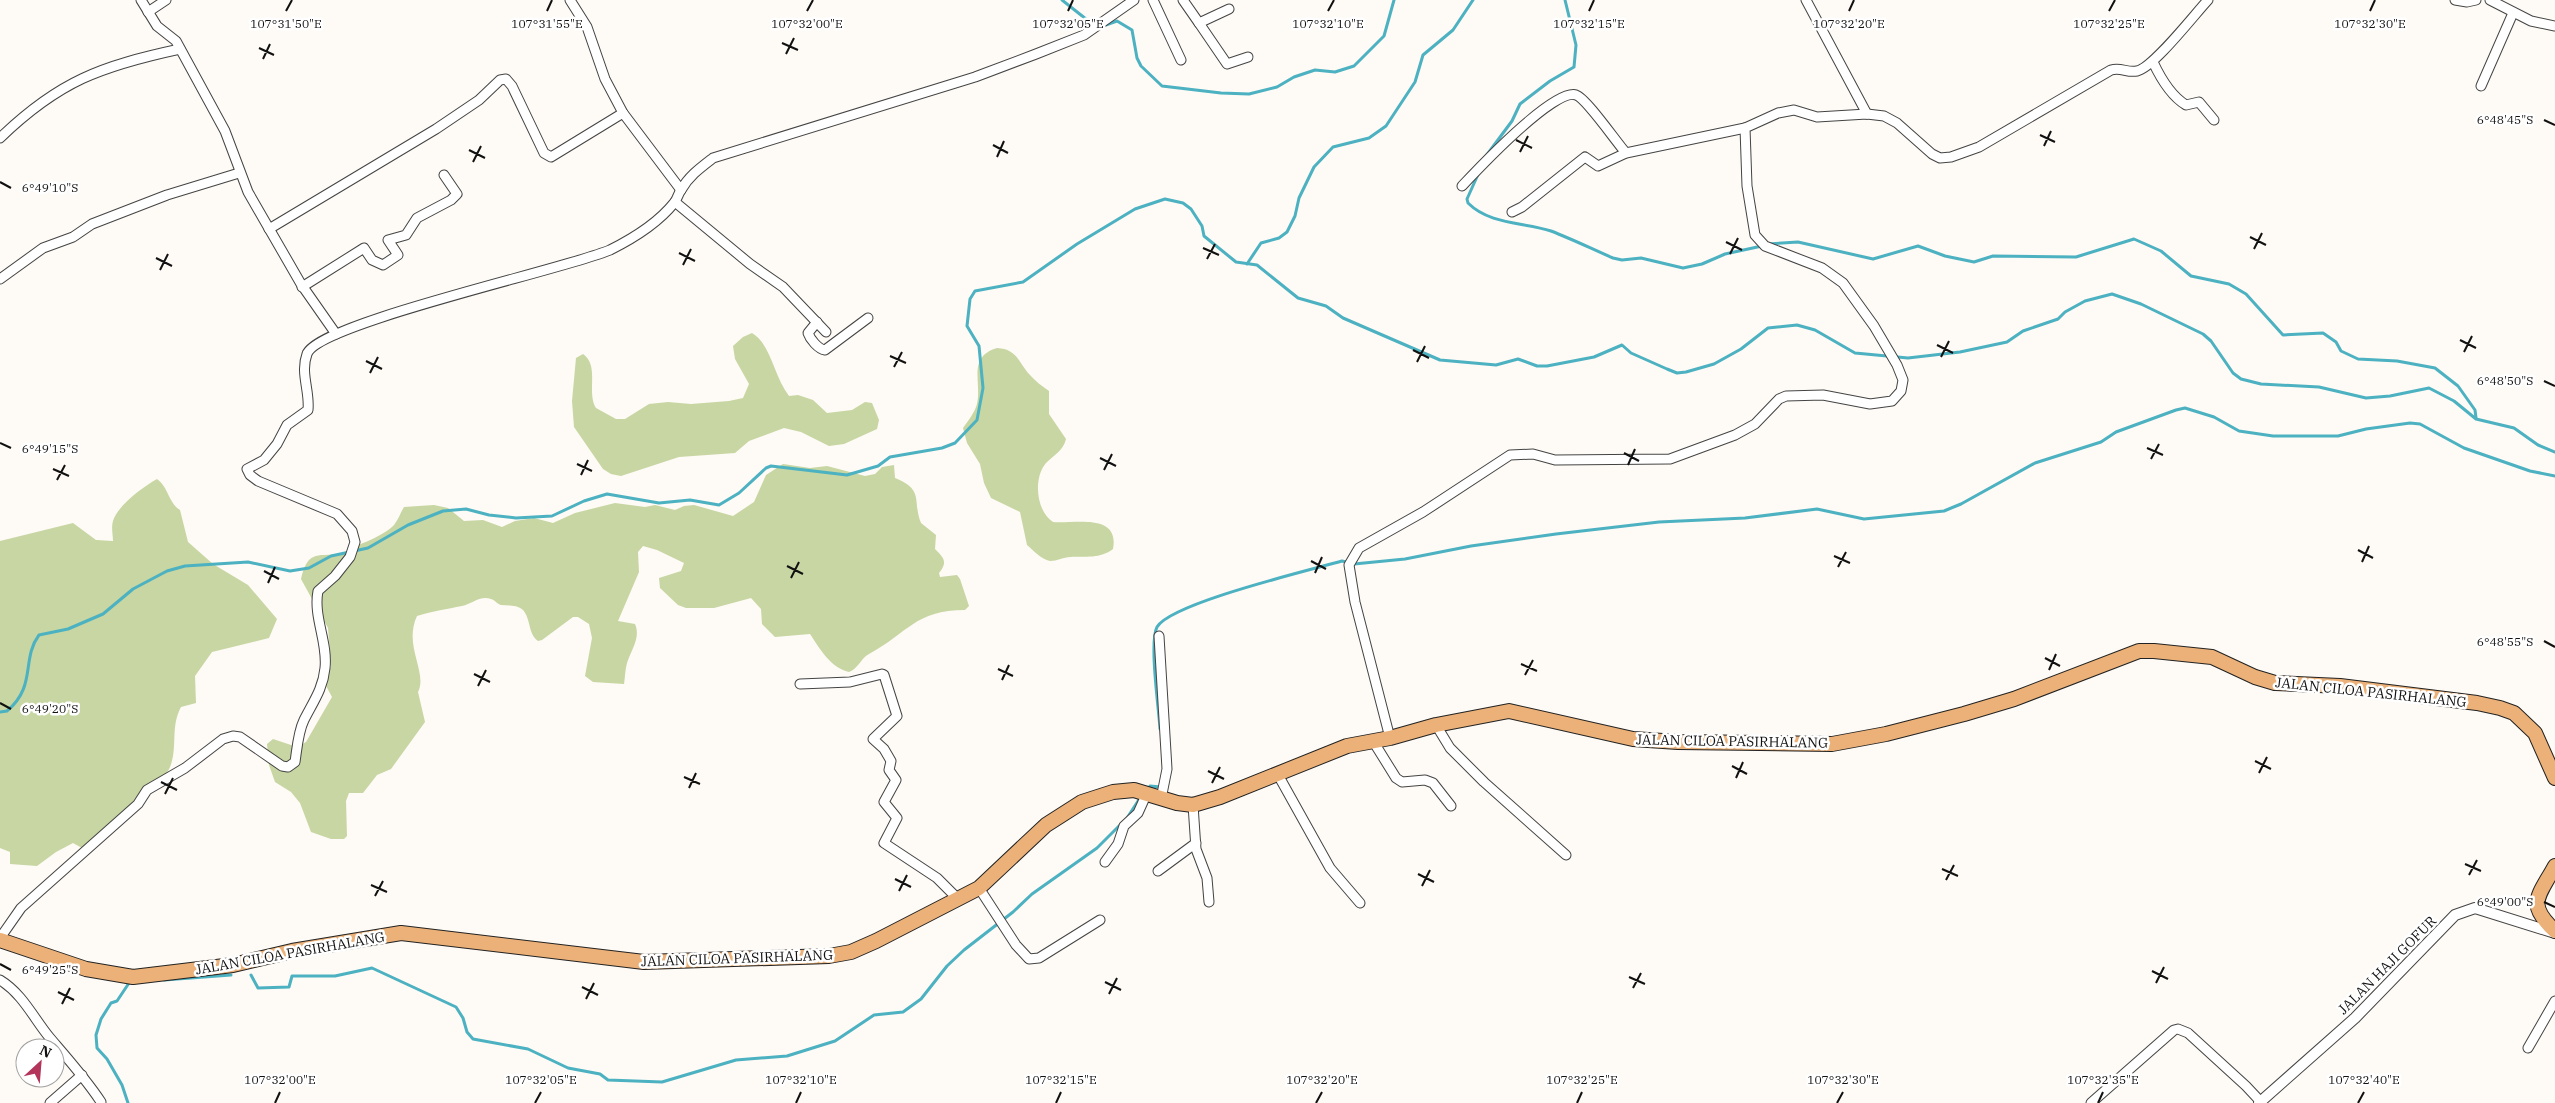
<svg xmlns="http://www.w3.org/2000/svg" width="2555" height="1103" viewBox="0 0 2555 1103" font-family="'IBM Plex Serif',serif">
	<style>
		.forest { fill: #c7d6a2 }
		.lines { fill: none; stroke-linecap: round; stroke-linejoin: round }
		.stream { stroke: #4cb1c1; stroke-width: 3 }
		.minor-casing { stroke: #444; stroke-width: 11 }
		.tertiary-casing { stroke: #444; stroke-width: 12 }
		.primary-casing { stroke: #222; stroke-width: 16 }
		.minor { stroke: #fff; stroke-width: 9 }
		.tertiary { stroke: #fff; stroke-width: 10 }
		.primary { stroke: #ebb178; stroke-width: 14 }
		.ticks { fill: none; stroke: #111; stroke-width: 2 }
		.labels { text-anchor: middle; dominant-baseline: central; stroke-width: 5; stroke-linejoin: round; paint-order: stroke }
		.street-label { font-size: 14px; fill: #111; stroke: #fff }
		.ticks-label { font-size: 12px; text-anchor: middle; fill: #111; stroke: #fff; stroke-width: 5; stroke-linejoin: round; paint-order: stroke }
	</style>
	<rect width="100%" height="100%" fill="#fefaf5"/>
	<g class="forest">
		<path d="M752,333C771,344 774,377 789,396L798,395L813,400L827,413L852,410L865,402L872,403L879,420L877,429L844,444L829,446L801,432L784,428L749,441L735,453L679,457L621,476L611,474L603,469L574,427L572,401L576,358L583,354C600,366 586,392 596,408L616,419H625L649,404L668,402L691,404L729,401L743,398L749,384L735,359L733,346L743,337Z"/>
		<path d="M997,348C1018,349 1019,364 1030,375C1035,381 1042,386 1049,391V414L1066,439C1063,451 1054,455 1046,463C1033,478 1036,511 1053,522C1073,524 1120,512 1113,549C1100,559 1086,556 1070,557C1064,557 1057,561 1050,561C1041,559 1034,551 1027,545L1020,512L991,498L984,483L980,464L967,443L963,428C968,421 975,412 977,404C982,382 967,357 997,348Z"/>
		<path d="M783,464L810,468L827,466L865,476L875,474L882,467L894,465L895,478C925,490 912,501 921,523L936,535L935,549C944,558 948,562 939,573L940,577L957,575L960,579L969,606L965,610C915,610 908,633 869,654C861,658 858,669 849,672C831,668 820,649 810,634L775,637L762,624L761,609L751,598L714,608H686L678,605L660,588L659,578L681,571L684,563L657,550L643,546L638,552L639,572L618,621L635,624C641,638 631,650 627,663C625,670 625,678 624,684L593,682L585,676L592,638L589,624L578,617H573L542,640L538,641C528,634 531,619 523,610C517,604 508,606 501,605C497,604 495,600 491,599C480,595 472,604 462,606C447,609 433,611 417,616C403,646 428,672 418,692L425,722L391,769L377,775L363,793H349L346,801L347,836L344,839H331L311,832L300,803L291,792L275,782L269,765L267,744L273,739L297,747L306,742L332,697L325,684L331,666L328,628L301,579C308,548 319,557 345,554L350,547C360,546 387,533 394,525C398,520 401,512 404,507L434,505L448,508L464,521L483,520L502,527L515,521L534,518L553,523L575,513L615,503L645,507L655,505L675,510L684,506L694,505L733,516L754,502L766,475Z"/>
		<path d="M157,479C169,488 168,502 180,510L188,542L213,564L248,585L277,619L269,638L212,652L195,676L196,703L181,707C170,727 178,748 170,767C162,787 101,832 82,848L73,843L56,852L37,866L10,864V852L0,848V541L73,523L96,540L113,541C113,535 111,527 113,521C118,505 143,487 157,479Z"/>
	</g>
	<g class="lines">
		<g class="stream">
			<polyline points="1062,0 1086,19 1098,25"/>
			<polyline points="1103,26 1117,21 1132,30 1137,58 1141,66 1162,86 1221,93 1249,94 1277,87 1294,77 1315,70 1335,72 1354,66 1384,36 1394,0"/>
			<polyline points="1486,156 1512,121 1520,104 1550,81 1574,67 1576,45 1565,0"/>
			<path d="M1480,170L1467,199L1468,203C1490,225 1524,222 1551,231C1572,239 1592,249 1613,258L1622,260L1641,258L1683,268L1702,264L1725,254L1762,246"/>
			<polyline points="1768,244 1798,242 1873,259 1918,246 1945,256 1974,262 1993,256 2076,257 2134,239 2161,251 2191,276 2229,284 2246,294 2283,335 2323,333 2336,342 2341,351 2358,359 2397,361 2435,368 2458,386 2475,410 2476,418"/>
			<polyline points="1247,264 1261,243 1279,238 1287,232 1295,216 1299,198 1314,167 1333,147 1369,138 1386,126 1415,82 1423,55 1453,30 1473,0"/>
			<path d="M0,712L7,711C37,686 21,659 39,635L68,629L103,614L133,589L167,571L185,566L248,562L290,571L309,568L331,556L368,548L408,525L443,511L466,509L489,515L516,518L552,516L584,501L607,494L659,503L690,500L719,505L739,493L766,468L771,466L847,475L878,466L890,457L942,448L955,443L977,420L983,388L979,346L967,326L970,299L975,291L1023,282L1077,244L1135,209L1165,199L1183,203L1191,209L1202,226L1204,236L1236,262L1257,265L1298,298L1326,306L1343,318L1440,360L1496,365L1518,359L1537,366H1547L1594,357L1622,345L1631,353L1667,369L1677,373L1686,372L1714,364L1741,349L1768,328L1797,325L1815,330L1855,353L1908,358L1960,352L2007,342L2023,331L2058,319L2065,312L2085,301L2112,294L2141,304L2203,334L2211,341L2233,373L2241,379L2261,384L2319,387L2366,398L2390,396L2429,388L2454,401L2476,419L2514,428L2538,445L2555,452"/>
			<path d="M1160,729C1159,710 1149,642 1157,627C1171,603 1311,570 1342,561L1354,564L1405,559L1471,546L1556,534L1659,522L1745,518L1817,509L1864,519L1944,511L1961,504L2035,463L2101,442L2116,432L2176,410L2185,408L2214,417L2239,431L2273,436H2338L2366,429L2410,423L2420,424L2464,448L2530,471L2555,476"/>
			<polyline points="1148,789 1150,786 1161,787"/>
			<polyline points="1127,818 1140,798"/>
			<polyline points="251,975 258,988 289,987 292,976 335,976 372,968 456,1007 463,1018 467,1032 473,1039 528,1049 568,1068 600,1074 608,1080 662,1082 736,1060 787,1056 835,1041 874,1015 903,1012 921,999 947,966 964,950 1013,912 1032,894 1097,848 1123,822"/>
			<polyline points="164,980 231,975"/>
			<polyline points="128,1103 122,1085 107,1059 97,1048 96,1035 101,1019 111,1003 117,1001 131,980"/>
		</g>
		<defs>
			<g id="minor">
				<polyline points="141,0 157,26 176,41 225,131 248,192 301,284 336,334"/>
				<polyline points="570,0 587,27 605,79 623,113 681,190"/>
				<polyline points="1153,0 1181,60"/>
				<polyline points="1183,0 1199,23 1229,9"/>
				<polyline points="1806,0 1867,114"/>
				<polyline points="2455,0 2467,2 2476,0"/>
				<polyline points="2490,0 2531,21 2555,26"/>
				<polyline points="148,12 166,0"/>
				<polyline points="1199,23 1227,64 1248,57"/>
				<path d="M2153,62C2160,77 2171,96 2186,105L2199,102L2214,120"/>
				<polyline points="2481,86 2513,13"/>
				<path d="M0,138C59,81 101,66 180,49"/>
				<path d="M1462,186C1478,169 1555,87 1576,95C1586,98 1617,143 1626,153"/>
				<polyline points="675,202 750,264 783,287 826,332"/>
				<polyline points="1512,212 1522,207 1585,157 1598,166 1626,153 1745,128"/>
				<polyline points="269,229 436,129 479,100 500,80 506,79 512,86 544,153 551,157 623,113"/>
				<polyline points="0,279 43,248 73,237 92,224 167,195 239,173"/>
				<polyline points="302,287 364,248 372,260 383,265 398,255 388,240 406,235 417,218 451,200 457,194 444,175"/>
				<path d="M817,322L808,333C810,339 818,349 825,350L868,318"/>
				<polyline points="1159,636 1167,769 1161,799"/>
				<polyline points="800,684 850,682 882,674 884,675 897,716 873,739 884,749 891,761 889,770 896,780 884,802 897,818 884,843 937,878 957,898"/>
				<polyline points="1436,725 1450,748 1484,782 1566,855"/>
				<path d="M1390,738L1355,602L1349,565L1359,548L1423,512L1510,455L1533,454L1555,460L1670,459L1735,435L1755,424L1779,399L1786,396L1823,395L1870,404L1892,401L1901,391L1903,380L1897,365L1874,326L1843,283L1822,268L1765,246L1755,235L1747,186L1745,128L1778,113L1794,110L1817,117L1867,114L1884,116L1897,123L1932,154L1940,158L1951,157L1979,147L2111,70C2121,67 2127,73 2137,71C2153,68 2194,15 2208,0"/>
				<polyline points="1373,741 1396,778 1402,782 1425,780 1433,783 1451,806"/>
				<polyline points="1277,773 1330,868 1360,903"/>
				<polyline points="1193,805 1196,849 1207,878 1209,902"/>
				<polyline points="1105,862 1118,844 1124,826 1138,813 1147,793"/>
				<polyline points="1158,871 1196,843"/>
				<polyline points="979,888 1016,945 1029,959 1039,958 1100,920"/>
				<path d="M0,938L21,908L138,804L147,790L185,768L223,739L233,736L240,737L282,766L288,767L295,762C297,749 298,732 304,720C313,702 323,689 325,668C328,642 313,617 318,591L335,576L350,557L355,542L352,531L337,514L258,481L250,475L247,469L264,460L277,444L287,425L308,410C310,391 300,373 307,354C318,323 566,269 610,250C632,239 658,223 674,203C677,200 678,194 681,190C689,176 700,168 713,158L975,77L1036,54L1084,35L1134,0"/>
				<path d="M0,980C23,994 34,1019 50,1038C68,1059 86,1079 101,1102"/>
				<polyline points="2528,1048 2555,1001"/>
				<polyline points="50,1103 82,1075"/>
				<polyline points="2091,1103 2174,1030 2178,1029 2188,1033 2246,1086 2261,1102"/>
			</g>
			<polyline id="tertiary" points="2259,1103 2355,1018 2455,915 2475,908 2555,933"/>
			<g id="primary">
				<path d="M2555,866C2538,897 2526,904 2555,931"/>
				<polyline points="0,940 86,969 133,977 233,965 292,951 401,933 644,962 829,956 851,952 876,941 979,888 1046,825 1082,802 1113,792 1134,790 1177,803 1193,805 1220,797 1347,746 1390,738 1436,725 1509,711 1633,739 1678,742 1832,744 1886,734 1964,714 2014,699 2139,651 2154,651 2212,657 2255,677 2275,683 2340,686 2477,703 2500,708 2514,713 2535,733 2555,778"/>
			</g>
		</defs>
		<use href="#minor" class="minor-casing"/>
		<use href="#tertiary" class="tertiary-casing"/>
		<use href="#primary" class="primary-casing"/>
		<use href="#minor" class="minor"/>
		<use href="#tertiary" class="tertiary"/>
		<use href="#primary" class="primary"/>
	</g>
	<path class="ticks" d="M286,11L292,0M547,11L552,0M807,11L813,0M1068,11L1073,0M1328,11L1334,0M1589,11L1594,0M1849,11L1854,0M2109,11L2115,0M2370,11L2375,0M782,43L798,50M259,48L274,55M786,54L794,38M263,59L270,44M2544,120L2555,125M2040,135L2055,142M1516,140L1532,148M993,145L1008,153M2044,146L2051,131M469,150L485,158M1520,152L1528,136M997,157L1004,141M473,162L481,146M0,182L11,188M2250,237L2266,245M1726,242L1742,250M1203,248L1219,255M2254,249L2262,233M679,253L695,261M1730,254L1738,238M156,258L172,266M1207,259L1215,244M683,265L691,249M160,270L168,254M2460,340L2476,348M1937,345L1953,353M1413,350L1429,358M2464,352L2472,336M890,356L906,363M1941,357L1949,341M366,361L382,369M1417,362L1425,346M894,367L902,352M370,373L378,357M2544,381L2555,386M0,443L11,448M2147,448L2163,455M1624,453L1639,461M1100,458L1116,466M2151,459L2159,444M577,464L592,471M1628,465L1635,449M53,469L69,476M1104,470L1112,454M581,475L588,460M57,480L65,465M2358,550L2373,558M1834,556L1850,563M1311,561L1326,569M2362,562L2369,546M787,566L803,574M1838,567L1846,552M264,571L279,579M1315,573L1322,557M791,578L799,562M268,583L275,567M2544,641L2555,647M2045,658L2060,666M1521,664L1537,671M998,669L1013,676M2049,670L2056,654M474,674L490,682M1525,675L1533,660M1002,680L1009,665M478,686L486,670M0,703L11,709M2255,761L2271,769M1732,766L1747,774M1208,771L1224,779M2259,773L2267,757M684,777L700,784M1736,778L1743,762M161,782L177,790M1212,783L1220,767M689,788L696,773M165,794L173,778M2465,864L2481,871M1942,869L1958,876M1418,874L1434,882M2469,875L2477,860M895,879L911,887M1946,880L1954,865M371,885L387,892M1422,886L1430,870M899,891L907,875M375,896L383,881M2544,902L2555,907M0,964L11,970M2152,971L2168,979M1629,977L1645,984M1105,982L1121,990M2156,983L2164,967M582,987L598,995M1633,988L1641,973M58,992L74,1000M1109,994L1117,978M586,999L594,983M62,1004L70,988M275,1103L280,1092M535,1103L541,1092M796,1103L801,1092M1056,1103L1061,1092M1316,1103L1322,1092M1577,1103L1582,1092M1837,1103L1843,1092M2098,1103L2103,1092M2358,1103L2364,1092"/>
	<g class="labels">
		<g class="street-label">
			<text transform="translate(2371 692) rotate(6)">JALAN CILOA PASIRHALANG</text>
			<text transform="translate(1732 741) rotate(1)">JALAN CILOA PASIRHALANG</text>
			<text transform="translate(290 953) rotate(-10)">JALAN CILOA PASIRHALANG</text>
			<text transform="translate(737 958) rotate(-2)">JALAN CILOA PASIRHALANG</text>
			<text transform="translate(2387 965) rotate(-45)">JALAN HAJI GOFUR</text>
		</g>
	</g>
	<g class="ticks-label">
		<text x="286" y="28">107°31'50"E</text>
		<text x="547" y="28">107°31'55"E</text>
		<text x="807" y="28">107°32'00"E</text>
		<text x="1068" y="28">107°32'05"E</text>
		<text x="1328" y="28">107°32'10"E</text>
		<text x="1589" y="28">107°32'15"E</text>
		<text x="1849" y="28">107°32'20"E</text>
		<text x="2109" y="28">107°32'25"E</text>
		<text x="2370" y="28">107°32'30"E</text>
		<text x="2505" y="124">6°48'45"S</text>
		<text x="50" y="192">6°49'10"S</text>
		<text x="2505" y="385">6°48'50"S</text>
		<text x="50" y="453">6°49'15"S</text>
		<text x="2505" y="646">6°48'55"S</text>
		<text x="50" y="713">6°49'20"S</text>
		<text x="2505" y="906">6°49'00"S</text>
		<text x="50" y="974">6°49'25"S</text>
		<text x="280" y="1084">107°32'00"E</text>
		<text x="541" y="1084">107°32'05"E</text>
		<text x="801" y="1084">107°32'10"E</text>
		<text x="1061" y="1084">107°32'15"E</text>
		<text x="1322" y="1084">107°32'20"E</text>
		<text x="1582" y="1084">107°32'25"E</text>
		<text x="1843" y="1084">107°32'30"E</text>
		<text x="2103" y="1084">107°32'35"E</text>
		<text x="2364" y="1084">107°32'40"E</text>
	</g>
	<g transform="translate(40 1063) rotate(26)"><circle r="24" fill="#ffffff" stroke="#a0a0a0"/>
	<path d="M0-4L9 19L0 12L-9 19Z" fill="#b4355c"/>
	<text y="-8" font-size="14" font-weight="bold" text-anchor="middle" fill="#111111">N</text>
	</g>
</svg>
